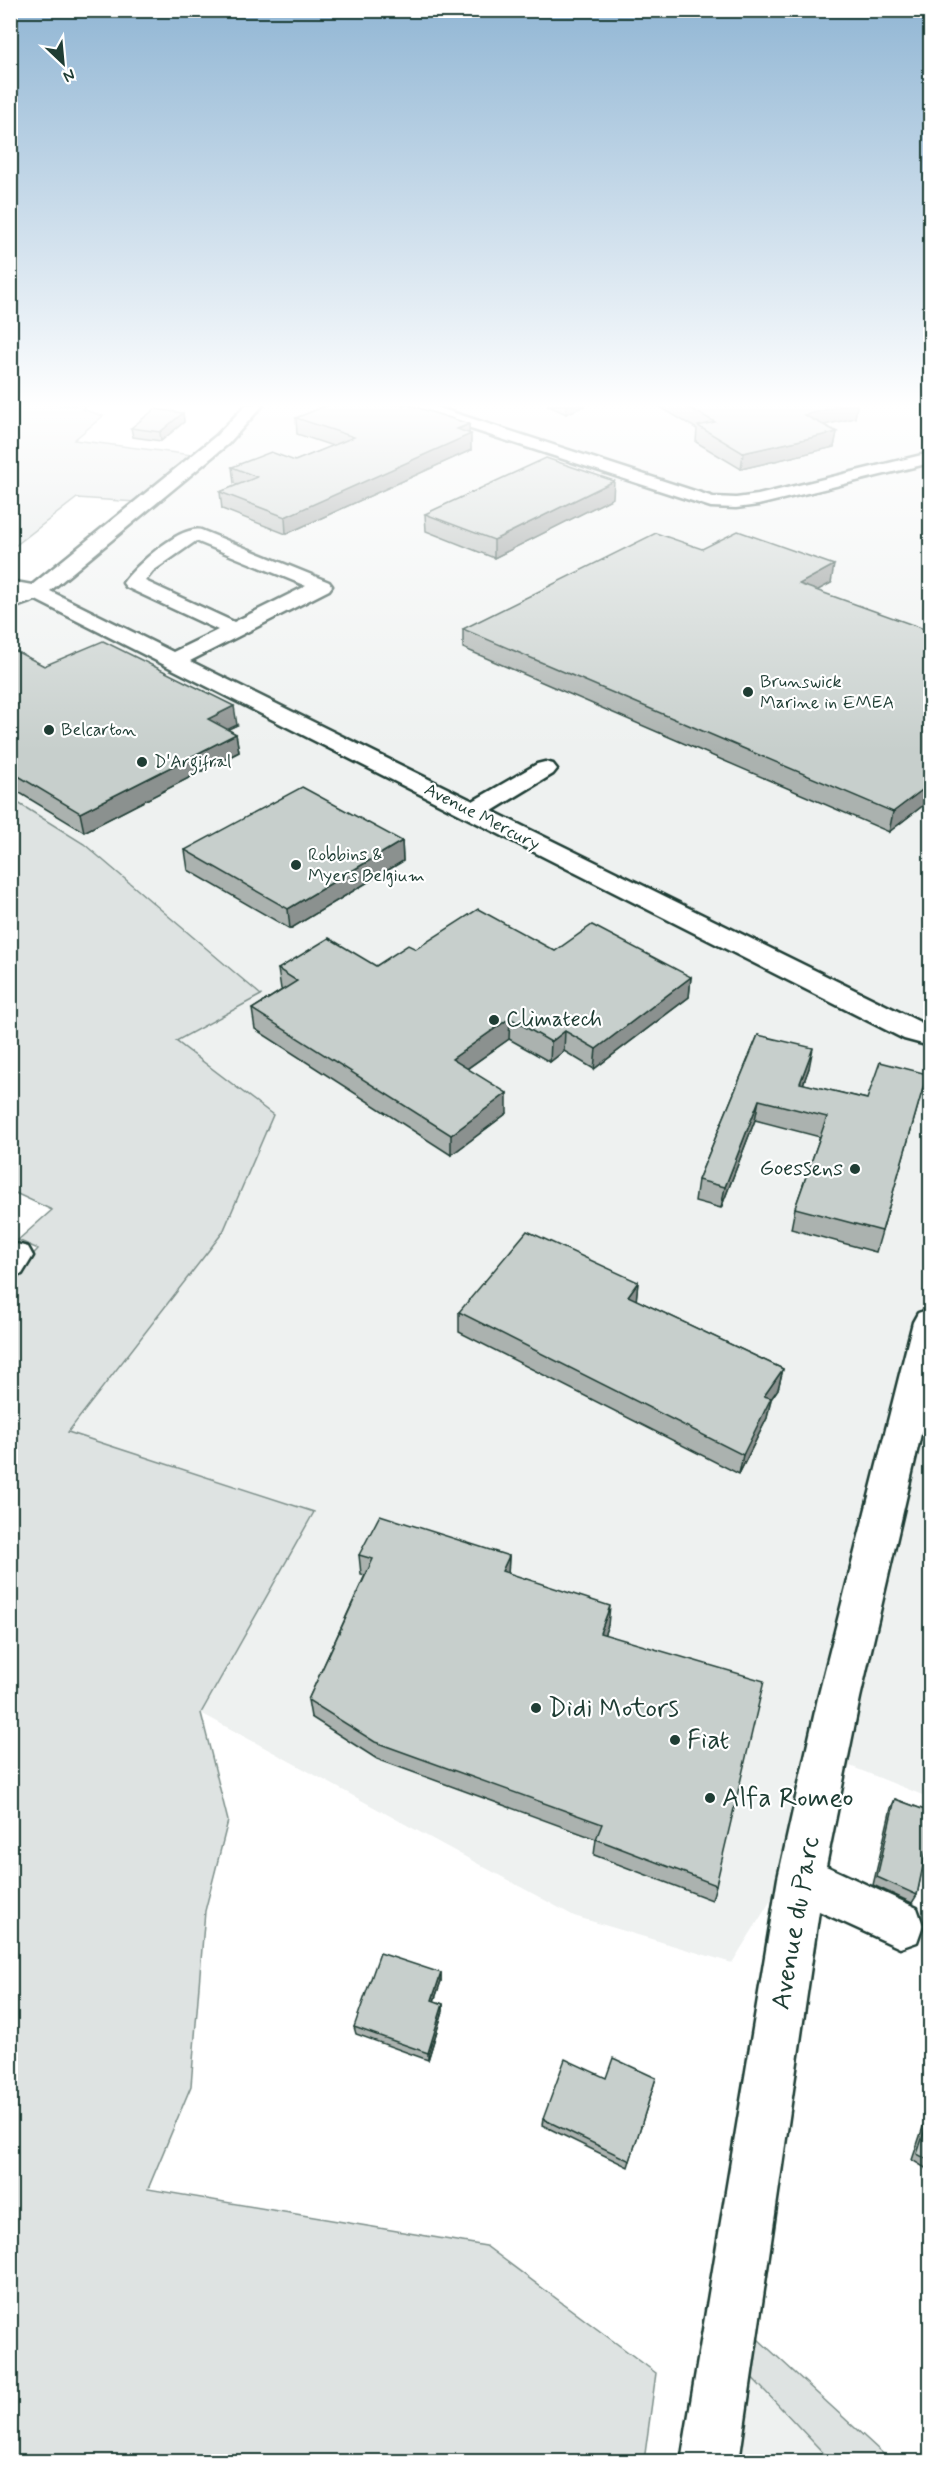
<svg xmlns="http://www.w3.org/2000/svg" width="941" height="2472" viewBox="0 0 941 2472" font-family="Mynerve,sans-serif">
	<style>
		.built { fill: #eef1f0 }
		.green { fill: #dee3e2; stroke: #7e908b; stroke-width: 1.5 }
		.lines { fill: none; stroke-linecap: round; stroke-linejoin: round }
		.minor-casing { stroke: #1f3d34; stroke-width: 5 }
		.minor { fill: #fff; fill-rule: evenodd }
		.wall { fill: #abb2af; stroke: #1f3d34; stroke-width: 1.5 }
		.shaded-wall { fill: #8b918f; stroke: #1f3d34; stroke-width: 1.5 }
		.building { fill: #c7cfcc; stroke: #1f3d34; stroke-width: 1.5 }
		.poi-dot { fill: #1f3d34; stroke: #fff; stroke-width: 2 }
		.labels { text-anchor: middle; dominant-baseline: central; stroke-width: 4.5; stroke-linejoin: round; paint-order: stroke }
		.far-poi-label { font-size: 18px; fill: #1f3d34; stroke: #fff; text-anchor: start }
		.far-street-label { font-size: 18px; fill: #1f3d34; stroke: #fff }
		.poi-label { font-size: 22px; fill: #1f3d34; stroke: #fff; text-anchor: start }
		.near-poi-label { font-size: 27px; fill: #1f3d34; stroke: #fff; text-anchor: start }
		.near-street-label { font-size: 27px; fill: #1f3d34; stroke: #fff }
	</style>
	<rect width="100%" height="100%" fill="#fff"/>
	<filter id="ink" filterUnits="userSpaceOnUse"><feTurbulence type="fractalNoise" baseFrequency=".0167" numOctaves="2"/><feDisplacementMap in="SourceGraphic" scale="12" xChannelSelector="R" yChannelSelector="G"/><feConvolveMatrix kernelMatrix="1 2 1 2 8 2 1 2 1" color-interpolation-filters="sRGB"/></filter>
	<g filter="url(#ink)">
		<g class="built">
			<polygon points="261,405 930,405 930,1798 850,1766 794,1863 732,1963 574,1916 201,1713 314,1512 67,1432 223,1232 273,1115 176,1041 260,995 84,844 11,798 10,610 45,594"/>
			<polygon points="746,2371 831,2461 733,2462"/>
		</g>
		<g class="green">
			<polygon points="17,405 89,405 82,409 103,416 74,440 192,455 136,502 77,498 11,549 11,408"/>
			<polygon points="10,798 84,844 261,995 176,1041 273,1115 223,1232 68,1432 314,1512 201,1713 228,1821 205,1911 191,2086 148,2189 486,2246 656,2373 644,2461 11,2461 10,1279 38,1249 18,1240 52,1210 11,1191"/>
			<polygon points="758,2339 891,2461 831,2461 746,2371"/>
		</g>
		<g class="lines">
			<defs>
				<g id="minor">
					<path d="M246,405H263L228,444L50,591L173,652L218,630L126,587L123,583C135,566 180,525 201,530L329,582L332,586L329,590L190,661L473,801L537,764L545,762L553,764L557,769L553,774L492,811L930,1027V1046L904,1039L36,600L19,606L12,604L10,598L15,594L10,593V581L32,585L216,436ZM196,541L306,586L234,622L145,581L153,571Z"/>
					<polygon points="404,405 430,405 713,497 736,498 758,495 930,453 930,463 758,505 736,508 711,507 406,408"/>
					<polygon points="16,1244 28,1247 33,1256 22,1274 10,1277 10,1245"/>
					<polygon points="930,1309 930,1395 860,1698 826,1866 917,1908 923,1925 917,1942 900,1948 819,1911 739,2462 681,2462 778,1878 818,1698 913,1322 918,1313"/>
				</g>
			</defs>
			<use href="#minor" class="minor-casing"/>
			<use href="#minor" class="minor"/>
		</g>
		<g class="wall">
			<polygon points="321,405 409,405 469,424 469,433 471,450 286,534 222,509 220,492 238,485 234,483 232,467 295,461 333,446 297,434 296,418 322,408"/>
			<polygon points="547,405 586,405 566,414"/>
			<polygon points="657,405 857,405 855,418 824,425 837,432 834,447 741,469 696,442 697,429"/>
			<polygon points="183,413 184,422 161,441 133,437 131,428"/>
			<polygon points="613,498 494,558 426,531 425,514"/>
			<polygon points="702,549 831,583 817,590 930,800 889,832 463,648 463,629"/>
			<polygon points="10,648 44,666 237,725 227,729 236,734 239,752 84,832 10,787"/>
			<polygon points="402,841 403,861 290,929 188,870 185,850"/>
			<polygon points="416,949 555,951 691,977 689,997 594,1069 564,1051 550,1062 509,1039 467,1069 507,1113 451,1155 255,1029 252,1009 282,990 281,989 278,969 376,966"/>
			<polygon points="758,1035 809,1068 803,1084 867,1099 927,1074 876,1252 791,1229 795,1208 820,1137 755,1120 721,1208 695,1201 698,1180"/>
			<polygon points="638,1282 636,1300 783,1369 778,1389 771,1399 767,1418 739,1474 459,1332 459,1312"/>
			<polygon points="359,1555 509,1556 508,1573 608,1625 604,1635 716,1885 712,1900 594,1855 596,1839 377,1759 311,1717 308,1700 365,1575 361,1574"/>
			<polygon points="895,1799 930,1812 930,1863 924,1861 917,1895 912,1903 873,1885 891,1808"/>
			<polygon points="441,1973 441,1981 434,2001 443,2004 443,2011 428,2060 356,2034 354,2027"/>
			<polygon points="606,2078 656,2078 628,2167 542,2125 543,2119"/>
			<polygon points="930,2106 930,2171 912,2160"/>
		</g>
		<g class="shaded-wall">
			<polygon points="567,405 586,405 566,414"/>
			<polygon points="847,405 857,405 855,418 802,430 804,415"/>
			<polygon points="183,413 184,422 161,441 160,432"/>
			<polygon points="469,424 469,435 471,434 471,450 286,534 285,517"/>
			<polygon points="837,432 834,447 741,469 743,453"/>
			<polygon points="614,481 613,498 494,558 494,540"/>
			<polygon points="834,565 831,583 796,602 799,584"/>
			<polygon points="234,706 237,725 210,738 208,719"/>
			<polygon points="236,734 239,752 84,832 80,813"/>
			<polygon points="930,784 930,800 889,832 893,812"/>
			<polygon points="402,841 403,861 290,929 288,909"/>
			<polygon points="691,977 689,997 594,1069 596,1049"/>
			<polygon points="510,1018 509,1039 452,1079 452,1059"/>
			<polygon points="565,1031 564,1051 550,1062 551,1042"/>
			<polygon points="813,1048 809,1068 796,1104 800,1083"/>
			<polygon points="507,1093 507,1113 451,1155 451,1135"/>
			<polygon points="759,1100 755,1120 721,1208 725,1187"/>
			<polygon points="638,1282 636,1302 628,1296"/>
			<polygon points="783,1369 778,1389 771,1399 767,1418 739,1474 743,1455 764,1396"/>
			<polygon points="509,1556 508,1575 502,1571"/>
			<polygon points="610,1606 608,1625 598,1652 600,1633"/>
			<polygon points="441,1973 441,1981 432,2007 432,2000"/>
			<polygon points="443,2004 443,2011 428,2060 428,2053"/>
		</g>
		<g class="building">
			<polygon points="328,405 409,405 469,424 457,429 471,434 285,517 220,492 257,477 232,467 271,452 295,461 354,437 296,418"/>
			<polygon points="684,405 847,405 804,415 837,432 743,453 698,426 715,422"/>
			<polygon points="155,409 183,413 160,432 131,428"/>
			<polygon points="546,458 614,481 494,540 425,514"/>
			<polygon points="738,531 834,565 799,584 930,631 930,784 893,812 463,629 656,533 702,549"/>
			<polygon points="103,641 234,706 208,719 236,734 80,813 10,771 10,648 44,666"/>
			<polygon points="302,787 402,841 288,909 185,850"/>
			<polygon points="478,909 555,951 592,925 691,977 596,1049 565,1031 551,1042 510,1018 452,1059 507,1093 451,1135 252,1009 297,981 278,969 329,938 376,966 408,945 416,949"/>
			<polygon points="758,1035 813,1048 800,1083 867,1099 880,1062 927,1074 882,1231 795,1208 827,1117 759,1100 725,1187 698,1180"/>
			<polygon points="527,1231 638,1282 628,1296 783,1369 764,1396 771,1398 743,1455 459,1312"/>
			<polygon points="380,1515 509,1556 502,1571 610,1606 600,1633 764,1681 716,1885 596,1839 602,1824 375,1742 308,1700 373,1559 359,1555"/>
			<polygon points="895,1799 930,1812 930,1853 926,1851 917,1895 877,1877"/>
			<polygon points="380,1953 441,1973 432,2000 443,2004 428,2053 354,2027"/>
			<polygon points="613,2058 656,2078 630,2161 543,2119 565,2059 606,2078"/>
			<polygon points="930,2115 930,2161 917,2154"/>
		</g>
	</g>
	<linearGradient id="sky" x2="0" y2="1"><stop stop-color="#91b6d4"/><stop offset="0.54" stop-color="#fff"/><stop offset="1" stop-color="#fff" stop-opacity="0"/></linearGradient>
	<rect width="941" height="751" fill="url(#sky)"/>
	<g class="poi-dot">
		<circle cx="748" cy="692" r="6"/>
		<circle cx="49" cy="730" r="6"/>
		<circle cx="142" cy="762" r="6"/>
		<circle cx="296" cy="865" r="6"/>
		<circle cx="494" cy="1020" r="6"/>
		<circle cx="855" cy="1169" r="6"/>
		<circle cx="536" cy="1708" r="6"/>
		<circle cx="675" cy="1740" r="6"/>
		<circle cx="710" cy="1798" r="6"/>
	</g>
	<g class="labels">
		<g class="far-poi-label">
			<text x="760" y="682">Brunswick<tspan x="760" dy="21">Marine in EMEA</tspan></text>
			<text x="61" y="730">Belcarton</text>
			<text x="154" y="762">D'Argifral</text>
			<text x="308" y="855">Robbins &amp;<tspan x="308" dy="21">Myers Belgium</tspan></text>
		</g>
		<g class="far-street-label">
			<text transform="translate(482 817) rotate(27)">Avenue Mercury</text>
		</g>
		<g class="poi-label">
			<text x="506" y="1020">Climatech</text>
			<text x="843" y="1169" text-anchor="end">Goessens</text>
		</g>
		<g class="near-poi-label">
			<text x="548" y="1708">Didi Motors</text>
			<text x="687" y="1740">Fiat</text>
			<text x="722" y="1798">Alfa Romeo</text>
		</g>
		<g class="near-street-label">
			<text transform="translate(796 1923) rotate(-80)">Avenue du Parc</text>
		</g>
	</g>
	<rect width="941" height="2472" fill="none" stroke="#fff" stroke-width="36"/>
	<rect x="18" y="18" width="905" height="2436" fill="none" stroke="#1f3d34" stroke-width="2" filter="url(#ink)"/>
	<g transform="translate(63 63) rotate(154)" stroke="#ffffff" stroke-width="4.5" paint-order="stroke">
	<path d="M0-4.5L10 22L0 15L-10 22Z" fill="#1f3d34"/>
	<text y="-9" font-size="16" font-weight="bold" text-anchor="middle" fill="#1f3d34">N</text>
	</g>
</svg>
